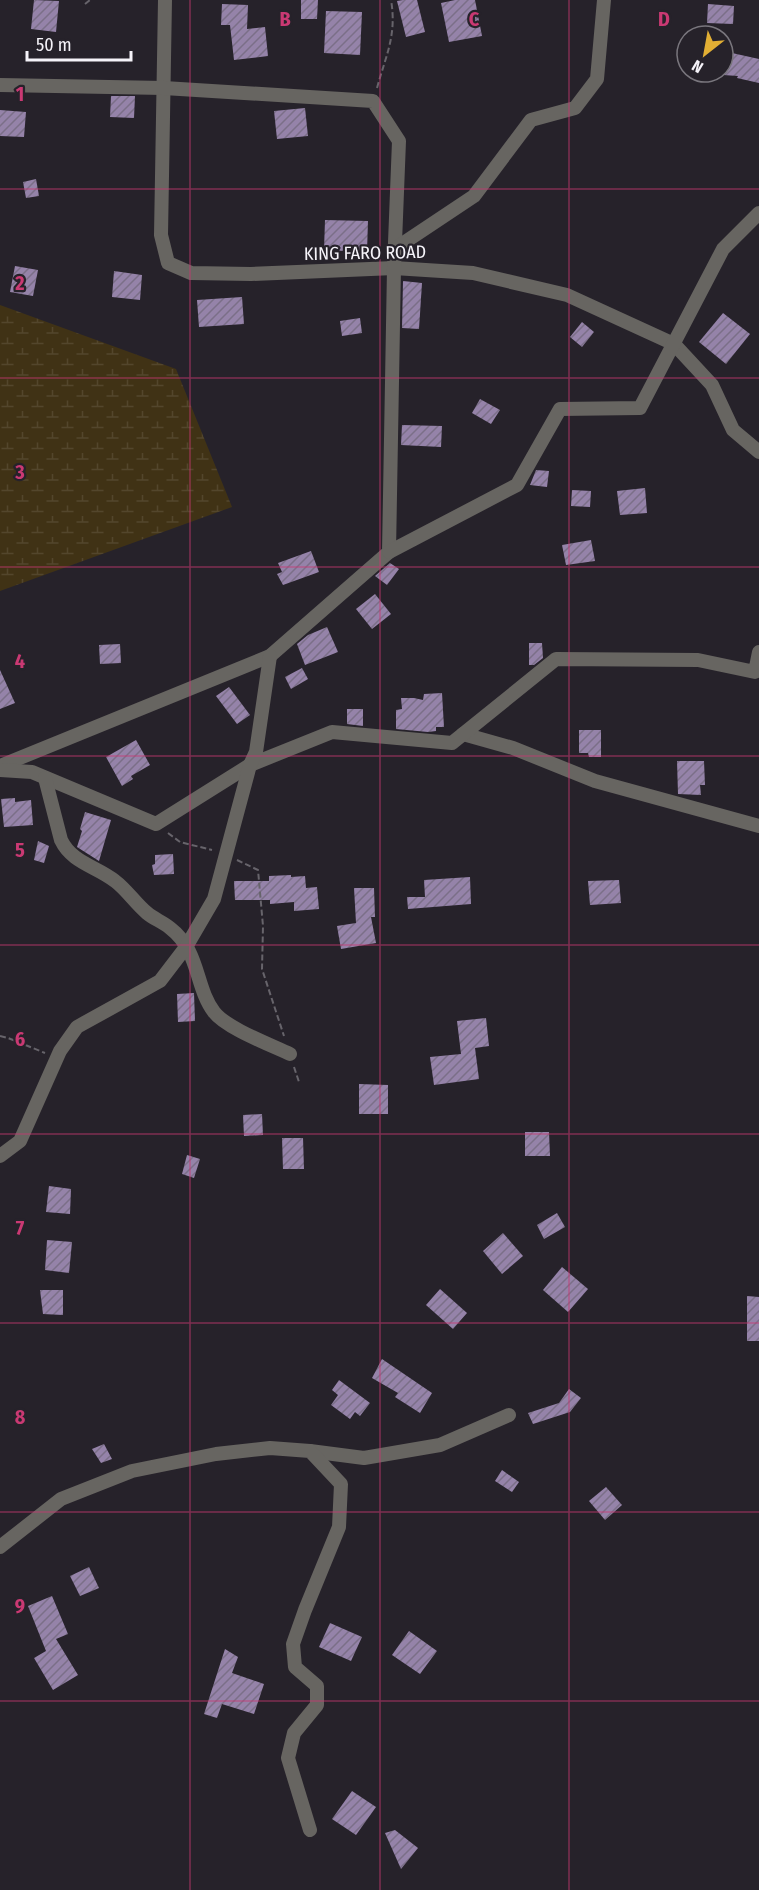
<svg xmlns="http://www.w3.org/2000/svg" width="759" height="1890" viewBox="0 0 759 1890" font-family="'Fira Sans Condensed',sans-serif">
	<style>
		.wetland { fill: url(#wetland-marsh) }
		.building { fill: url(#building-hatch) }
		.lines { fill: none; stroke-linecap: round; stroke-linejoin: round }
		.path { stroke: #67646b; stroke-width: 2; stroke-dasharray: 6 3; stroke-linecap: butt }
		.minor { stroke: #676561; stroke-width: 14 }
		.grid { fill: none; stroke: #ca3973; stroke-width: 1.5; stroke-opacity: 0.55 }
		.labels { text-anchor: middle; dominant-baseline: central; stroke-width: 4.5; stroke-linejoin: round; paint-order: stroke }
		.street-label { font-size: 18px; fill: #f5f3f9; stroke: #26222a }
		.grid-label { font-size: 20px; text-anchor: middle; font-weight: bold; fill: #ca3973; stroke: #26222a; stroke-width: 4.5; stroke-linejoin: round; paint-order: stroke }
	</style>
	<defs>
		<pattern id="wetland-marsh" width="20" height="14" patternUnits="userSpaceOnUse" patternTransform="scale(1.5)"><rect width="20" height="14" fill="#403215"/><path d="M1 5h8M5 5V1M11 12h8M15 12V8" fill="none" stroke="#53462c"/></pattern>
		<pattern id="building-hatch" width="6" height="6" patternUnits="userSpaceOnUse" patternTransform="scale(1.5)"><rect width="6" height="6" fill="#9583a9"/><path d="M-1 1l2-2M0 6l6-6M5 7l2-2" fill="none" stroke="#7b6f88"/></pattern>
	</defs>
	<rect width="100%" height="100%" fill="#26222a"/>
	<polygon class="wetland" points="0,305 176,369 232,507 0,591"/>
	<g class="building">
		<polygon points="34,0 59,1 56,32 31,29"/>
		<polygon points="301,0 318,0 317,19 301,19"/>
		<polygon points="403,0 417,0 425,32 406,37 397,1"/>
		<polygon points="455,0 475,0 482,36 449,42 441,3"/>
		<polygon points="222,4 248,5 247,29 265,27 268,56 234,60 230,25 221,25"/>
		<polygon points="708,4 734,6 733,24 707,23"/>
		<polygon points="326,11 362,12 360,55 324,53"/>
		<polygon points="723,51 759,59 759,83 737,78 738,76 723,75"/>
		<polygon points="111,96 135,96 134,118 110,117"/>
		<polygon points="305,108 308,136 277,139 274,111"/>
		<polygon points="0,110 26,112 24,137 0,136"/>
		<polygon points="36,179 39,196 26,198 23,182"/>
		<polygon points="325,220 368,221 367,252 324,250"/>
		<polygon points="15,266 38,270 33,296 10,292"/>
		<polygon points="114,271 142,275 140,300 112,297"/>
		<polygon points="403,281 422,283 419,329 402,328"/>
		<polygon points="242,297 244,324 199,327 197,300"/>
		<polygon points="723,313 750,334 726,364 699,342"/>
		<polygon points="360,318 362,333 342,336 340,321"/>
		<polygon points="582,322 594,332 582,347 570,337"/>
		<polygon points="480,399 500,410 491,424 472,413"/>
		<polygon points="402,425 442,426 441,447 401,445"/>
		<polygon points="536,470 549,471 547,487 530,485"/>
		<polygon points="645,488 647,513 620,515 617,491"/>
		<polygon points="572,490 591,491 590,507 571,506"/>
		<polygon points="591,540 595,561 566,565 562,545"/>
		<polygon points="311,551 319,572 283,585 277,574 282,572 278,563"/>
		<polygon points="390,563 399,569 387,585 375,576"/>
		<polygon points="375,594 391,614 372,629 356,609"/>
		<polygon points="327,627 338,652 305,665 297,644 308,635"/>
		<polygon points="529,643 542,643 543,658 534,665 529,665"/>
		<polygon points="120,644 121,663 100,664 99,645"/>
		<polygon points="302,668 308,679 291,689 285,677"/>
		<polygon points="0,670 15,703 0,709"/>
		<polygon points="229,687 250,715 237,724 216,696"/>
		<polygon points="442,693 444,727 436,727 436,731 428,732 396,729 396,710 402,709 401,698 414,698 423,700 424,694"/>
		<polygon points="347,709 363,709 363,726 347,724"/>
		<polygon points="579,730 601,730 601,757 589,757 588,753 579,753"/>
		<polygon points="136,740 150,765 131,776 133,779 122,786 106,757"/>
		<polygon points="677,761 704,761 705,785 700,785 701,795 678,794"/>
		<polygon points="15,798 15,802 31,800 33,825 4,827 1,799"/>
		<polygon points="85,812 111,820 99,861 77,847 82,831 80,829"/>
		<polygon points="38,841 49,846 44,863 34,860"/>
		<polygon points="173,854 174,874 154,875 152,865 155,864 155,855"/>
		<polygon points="291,875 291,877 305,876 306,888 317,887 319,909 294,911 294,902 270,904 270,900 235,900 234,881 269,881 269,876"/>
		<polygon points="470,877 471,904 408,909 407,897 425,897 424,880"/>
		<polygon points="619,880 621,903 590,905 588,881"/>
		<polygon points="354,888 374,888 375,917 371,917 376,943 341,949 337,926 356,923"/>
		<polygon points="194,993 195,1021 178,1022 177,994"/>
		<polygon points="486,1018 489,1046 475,1048 479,1079 434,1085 430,1057 461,1054 457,1021"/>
		<polygon points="359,1084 388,1085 388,1114 359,1114"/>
		<polygon points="262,1114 263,1135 244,1136 243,1115"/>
		<polygon points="525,1132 549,1132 550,1156 525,1156"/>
		<polygon points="282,1138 303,1138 304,1169 283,1169"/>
		<polygon points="187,1155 200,1159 194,1178 182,1174"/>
		<polygon points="49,1186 71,1189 70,1214 46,1212"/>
		<polygon points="557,1213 565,1227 544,1239 537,1225"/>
		<polygon points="503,1233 523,1256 502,1274 483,1251"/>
		<polygon points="47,1240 72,1242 69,1273 45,1270"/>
		<polygon points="562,1267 588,1289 568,1312 543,1290"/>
		<polygon points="440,1289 467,1313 453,1329 426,1305"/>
		<polygon points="40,1290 63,1290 63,1315 43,1314"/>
		<polygon points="747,1296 759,1297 759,1341 747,1341"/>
		<polygon points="382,1359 432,1393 420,1413 395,1397 398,1393 372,1378"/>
		<polygon points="339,1380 370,1403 360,1416 355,1412 350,1419 331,1405 338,1395 332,1390"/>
		<polygon points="569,1389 581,1398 570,1412 533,1424 528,1413 559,1403"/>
		<polygon points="104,1444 112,1459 101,1463 92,1449"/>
		<polygon points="502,1470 519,1482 512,1492 495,1481"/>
		<polygon points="606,1487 622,1505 605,1520 589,1501"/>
		<polygon points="89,1567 99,1588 80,1596 70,1576"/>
		<polygon points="52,1596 68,1634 56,1639 78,1675 53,1690 34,1658 46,1651 28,1606"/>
		<polygon points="330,1623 362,1637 351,1661 319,1647"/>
		<polygon points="409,1631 437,1651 420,1674 392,1655"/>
		<polygon points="225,1649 238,1657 232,1673 264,1684 254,1714 222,1704 217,1718 204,1714"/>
		<polygon points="352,1791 376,1807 356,1835 332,1819"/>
		<polygon points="395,1830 418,1848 401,1869 385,1833"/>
	</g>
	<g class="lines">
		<g class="path">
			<polyline points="85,4 90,0"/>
			<path d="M377,88C386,55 397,35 391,0"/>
			<polyline points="168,833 180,842 212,850"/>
			<polyline points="237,860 258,870 263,926 262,969 284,1036"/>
			<polyline points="0,1036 8,1038 45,1053"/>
			<polyline points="294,1067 299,1082"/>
		</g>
		<g class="minor">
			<polyline points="165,0 161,235 168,263 191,273 251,274 394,268 473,273 567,295 674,344 712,385 733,430 759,452"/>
			<polyline points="0,85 164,88 373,101 399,141 394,268 389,552 270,656 0,766"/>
			<polyline points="396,248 474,196 531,120 575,108 597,79 604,0"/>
			<polyline points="389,552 517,485 560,409 640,408 723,249 759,213"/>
			<polyline points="463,734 513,748 595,781 759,826"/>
			<polyline points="0,770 32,772 156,824 250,765 332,732 452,743 556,659 698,660 755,672 759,652"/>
			<path d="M45,778L61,840C72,863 96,866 115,881C127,890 135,903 147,913C154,919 163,922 170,928C200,951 195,987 214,1012C226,1028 271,1045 290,1054"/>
			<polyline points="0,1156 20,1141 60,1051 77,1027 160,981 186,947 214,899 250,765 256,752 270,656"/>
			<polyline points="310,1451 364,1458 440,1445 509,1415"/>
			<polyline points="0,1547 61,1499 132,1471 216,1454 270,1448 310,1451 341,1484 339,1527 305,1610 293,1644 295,1667 317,1686 317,1705 294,1733 288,1758 310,1830"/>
		</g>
	</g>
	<path class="grid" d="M190,0V1890M380,0V1890M569,0V1890M0,189H759M0,378H759M0,567H759M0,756H759M0,945H759M0,1134H759M0,1323H759M0,1512H759M0,1701H759"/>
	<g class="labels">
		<g class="street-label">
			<text transform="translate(365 253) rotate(-1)">KING FARO ROAD</text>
		</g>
	</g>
	<g class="grid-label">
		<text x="285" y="26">B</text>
		<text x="474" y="26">C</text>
		<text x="664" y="26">D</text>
		<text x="20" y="101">1</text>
		<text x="20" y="290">2</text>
		<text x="20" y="479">3</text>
		<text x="20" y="668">4</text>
		<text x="20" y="857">5</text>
		<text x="20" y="1046">6</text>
		<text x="20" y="1235">7</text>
		<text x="20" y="1424">8</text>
		<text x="20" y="1613">9</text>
	</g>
	<g transform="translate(705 54) rotate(211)"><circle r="28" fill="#26222a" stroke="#79767d" stroke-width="1.5"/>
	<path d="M0-4.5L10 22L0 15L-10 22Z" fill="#e2af34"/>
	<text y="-9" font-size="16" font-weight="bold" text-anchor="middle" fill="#f5f3f9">N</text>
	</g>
	<path d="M27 51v9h104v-9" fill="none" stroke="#f5f3f9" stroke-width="3"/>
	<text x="36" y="51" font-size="18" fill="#f5f3f9" stroke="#26222a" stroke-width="4.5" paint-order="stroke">50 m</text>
</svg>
